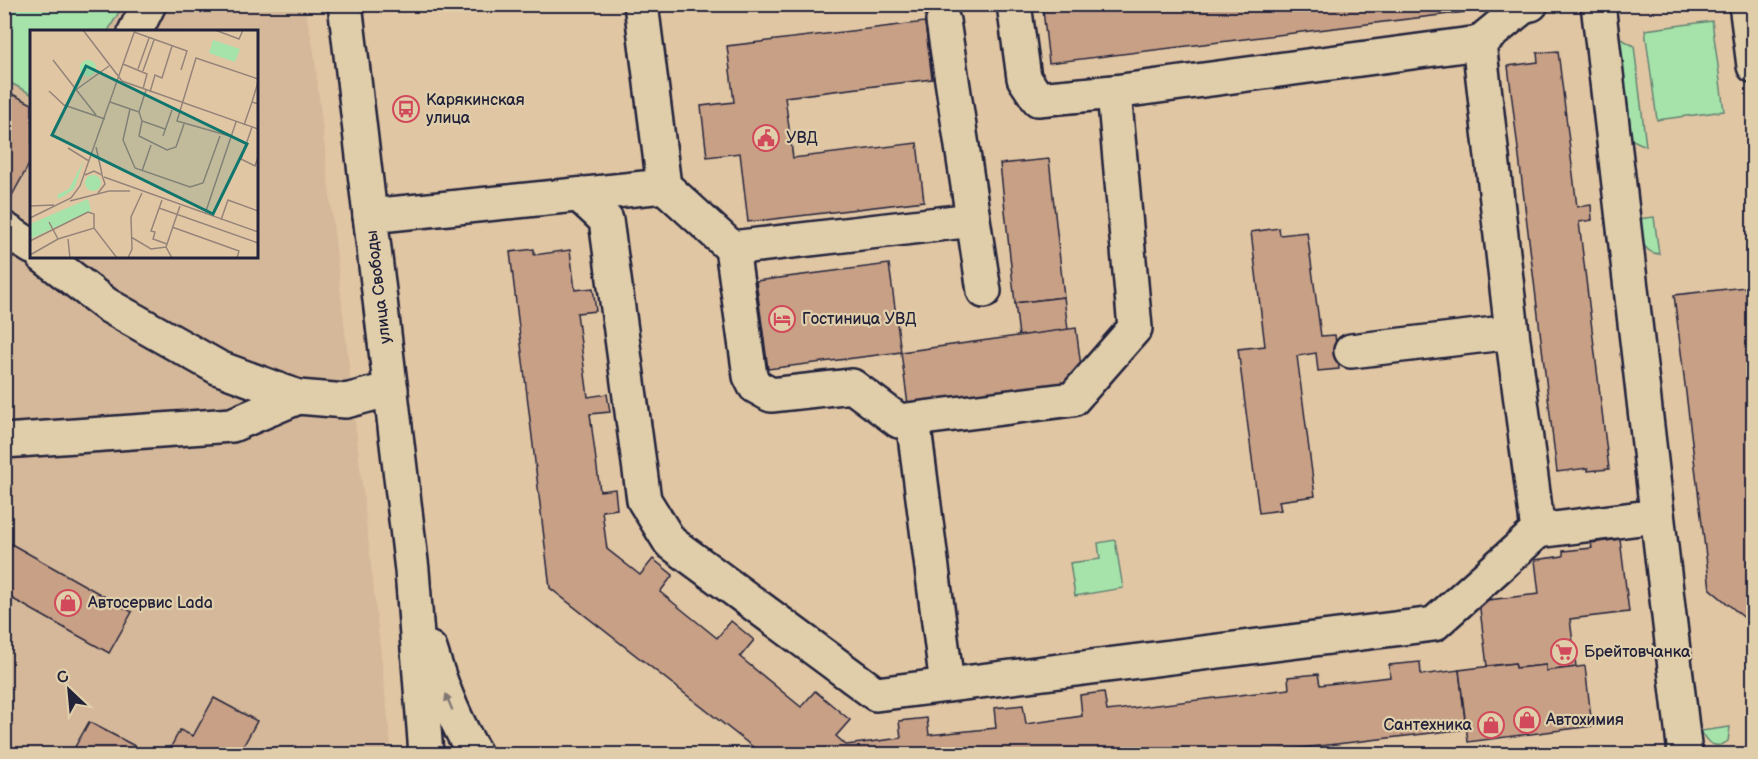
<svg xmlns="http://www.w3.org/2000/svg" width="1758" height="759" viewBox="0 0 1758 759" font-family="'Balsamiq Sans',sans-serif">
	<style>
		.built { fill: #d5b899; fill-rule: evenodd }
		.green { fill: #a5e3aa; stroke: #648272; stroke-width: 1.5 }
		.building { fill: #c7a086; stroke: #22223b; stroke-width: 1.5 }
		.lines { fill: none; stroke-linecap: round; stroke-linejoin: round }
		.minor-casing { stroke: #22223b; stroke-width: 38 }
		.major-casing { stroke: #22223b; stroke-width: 38 }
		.minor { stroke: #e0ceab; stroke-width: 33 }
		.major { stroke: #e0ceab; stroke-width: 33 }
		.oneway { fill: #817873 }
		.labels { text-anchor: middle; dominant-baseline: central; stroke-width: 4.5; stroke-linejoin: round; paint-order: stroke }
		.poi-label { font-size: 16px; fill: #22223b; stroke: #e0ceab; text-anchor: start }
		.street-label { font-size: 16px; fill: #22223b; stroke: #e0ceab }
		.inset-road { fill: none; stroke: #95847a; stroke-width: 1.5 }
		.view { fill: #0f766e; fill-opacity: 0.15; stroke: #0f766e; stroke-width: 3 }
		.inset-edge { fill: none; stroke: #22223b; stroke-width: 3 }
	</style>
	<rect width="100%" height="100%" fill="#e1c6a4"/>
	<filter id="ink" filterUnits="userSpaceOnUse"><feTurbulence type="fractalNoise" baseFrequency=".0167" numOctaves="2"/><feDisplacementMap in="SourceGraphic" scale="12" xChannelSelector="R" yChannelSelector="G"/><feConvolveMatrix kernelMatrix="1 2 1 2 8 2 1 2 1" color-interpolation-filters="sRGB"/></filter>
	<g filter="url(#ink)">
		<path class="built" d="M4,5H303L306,13L314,51L392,754H5ZM32,32H256V256H32Z"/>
		<g class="green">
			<polygon points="4,5 5,4 123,5 108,31 32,32 31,94 5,80"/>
			<polygon points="1712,21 1724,111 1657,120 1645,30"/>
			<polygon points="1616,36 1634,46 1646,146 1628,138"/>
			<path d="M1654,217L1659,254C1641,253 1639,234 1638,219Z"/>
			<polygon points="1115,540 1123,588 1075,596 1070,563 1100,559 1098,543"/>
			<path d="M1730,727L1728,741C1716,750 1707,744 1701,731Z"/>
		</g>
		<g class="building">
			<polygon points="1086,4 1464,4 1465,12 1049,63 1043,10"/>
			<polygon points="925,22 932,79 785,97 793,158 917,143 924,201 748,222 740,153 707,157 701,106 734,102 727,46"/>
			<polygon points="1558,51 1577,207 1591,205 1592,220 1579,222 1609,469 1588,471 1588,468 1557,472 1508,66 1538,62 1537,53"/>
			<polygon points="4,90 32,104 32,159 4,210"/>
			<polygon points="1049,159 1064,297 1015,303 1000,164"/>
			<polygon points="1279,228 1280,235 1307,232 1321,336 1335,335 1339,369 1318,371 1316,353 1297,356 1315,496 1279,501 1281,510 1259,513 1238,349 1265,346 1251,232"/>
			<polygon points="534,249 534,255 570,250 575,290 593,288 596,311 577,313 588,397 607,394 610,412 590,414 600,491 615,489 617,509 602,511 607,549 640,575 653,559 673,575 660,592 717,638 731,621 754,640 740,657 801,707 815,691 850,720 836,736 846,745 901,738 899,721 927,718 929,735 996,728 994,708 1023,705 1026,724 1082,716 1080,695 1104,692 1107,711 1289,689 1288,677 1318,674 1320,685 1390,677 1389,665 1420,662 1421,675 1459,670 1466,729 1251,754 762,754 550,588 510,252"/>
			<polygon points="889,264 901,352 768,369 756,281"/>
			<polygon points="1754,286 1754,626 1710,589 1674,295"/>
			<polygon points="1064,297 1068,330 1019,336 1015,303"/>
			<polygon points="1076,328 1083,382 908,405 901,352"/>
			<polygon points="1620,539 1629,612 1570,619 1576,667 1546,671 1546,665 1516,668 1515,663 1487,666 1479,601 1539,594 1535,560 1563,556 1563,551 1592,548 1591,543"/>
			<polygon points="6,541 132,612 109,653 4,594 4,544"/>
			<polygon points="1515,663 1516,668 1546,665 1546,671 1585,666 1592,726 1468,742 1459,670"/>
			<polygon points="214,698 257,721 239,754 167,754 180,730 193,736"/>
			<polygon points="89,722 150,754 71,754"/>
		</g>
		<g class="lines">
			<defs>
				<g id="minor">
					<polyline points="641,4 664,186 732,248 973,220"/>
					<polyline points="1014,4 1024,78 1038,99 1114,92 1479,43 1525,5 1531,4"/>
					<polyline points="1598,4 1685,754"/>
					<polyline points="1746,4 1754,66"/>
					<polyline points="943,21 984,291"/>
					<polyline points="135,32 149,4"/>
					<polyline points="579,195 606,220 644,500 670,542 876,694 1434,624 1538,531 1512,332 1479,43"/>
					<polyline points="370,216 664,186"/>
					<polyline points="4,229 32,247"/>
					<polyline points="732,248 750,376 755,386 771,395 852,386 899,421 1073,399 1135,328 1114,92"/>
					<polyline points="43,256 107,305 219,368 298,397 346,401 391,389"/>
					<polyline points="1351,351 1512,332"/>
					<polyline points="913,420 947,685"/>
					<polyline points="4,441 232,425 298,397"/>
					<polyline points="1538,531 1657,516"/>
				</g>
				<g id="major">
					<polyline points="345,4 412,570 426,754"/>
					<path d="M430,649C441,685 455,722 475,754"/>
				</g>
			</defs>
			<use href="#minor" class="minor-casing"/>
			<use href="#major" class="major-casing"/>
			<use href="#minor" class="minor"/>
			<use href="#major" class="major"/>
		</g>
		<defs><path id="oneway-solid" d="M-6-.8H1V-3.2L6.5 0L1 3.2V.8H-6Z" transform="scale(1.5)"/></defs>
		<use class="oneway" href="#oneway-solid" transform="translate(449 702) rotate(-112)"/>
	</g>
	<defs>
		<symbol id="bus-ring" viewBox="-11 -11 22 22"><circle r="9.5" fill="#e0ceab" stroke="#d1495b" stroke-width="1.5"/><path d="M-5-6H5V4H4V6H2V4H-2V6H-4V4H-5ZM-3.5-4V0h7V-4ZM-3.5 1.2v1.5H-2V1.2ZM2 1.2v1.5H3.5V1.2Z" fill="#d1495b"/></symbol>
		<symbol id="civic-ring" viewBox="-11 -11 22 22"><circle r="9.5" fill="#e0ceab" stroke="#d1495b" stroke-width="1.5"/><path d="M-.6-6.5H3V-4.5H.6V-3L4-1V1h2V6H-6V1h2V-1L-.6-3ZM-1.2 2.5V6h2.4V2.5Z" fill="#d1495b"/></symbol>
		<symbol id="hotel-ring" viewBox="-11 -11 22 22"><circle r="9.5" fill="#e0ceab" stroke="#d1495b" stroke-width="1.5"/><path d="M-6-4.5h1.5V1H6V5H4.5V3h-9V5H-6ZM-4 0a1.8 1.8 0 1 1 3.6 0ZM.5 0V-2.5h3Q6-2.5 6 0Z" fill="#d1495b"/></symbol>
		<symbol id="shop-ring" viewBox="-11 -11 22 22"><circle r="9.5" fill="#e0ceab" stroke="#d1495b" stroke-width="1.5"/><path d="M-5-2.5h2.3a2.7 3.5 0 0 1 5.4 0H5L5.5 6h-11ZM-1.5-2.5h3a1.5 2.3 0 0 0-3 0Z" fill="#d1495b"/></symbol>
		<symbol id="supermarket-ring" viewBox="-11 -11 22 22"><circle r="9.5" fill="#e0ceab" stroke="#d1495b" stroke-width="1.5"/><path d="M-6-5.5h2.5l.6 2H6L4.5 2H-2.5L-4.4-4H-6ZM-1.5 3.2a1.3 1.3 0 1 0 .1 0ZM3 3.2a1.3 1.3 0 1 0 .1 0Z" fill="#d1495b"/></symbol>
	</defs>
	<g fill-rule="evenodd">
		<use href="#bus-ring" x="391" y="94" width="30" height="30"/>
		<use href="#civic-ring" x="751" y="123" width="30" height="30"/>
		<use href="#hotel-ring" x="767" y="304" width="30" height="30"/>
		<use href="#shop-ring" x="53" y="588" width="30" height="30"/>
		<use href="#supermarket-ring" x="1549" y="637" width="30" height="30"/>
		<use href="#shop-ring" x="1512" y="705" width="30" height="30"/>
		<use href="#shop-ring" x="1476" y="710" width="30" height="30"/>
	</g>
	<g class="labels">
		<g class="poi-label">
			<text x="426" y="100">Карякинская<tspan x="426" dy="18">улица</tspan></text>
			<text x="786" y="138">УВД</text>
			<text x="802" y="319">Гостиница УВД</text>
			<text x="88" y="603">Автосервис Lada</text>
			<text x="1584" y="652">Брейтовчанка</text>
			<text x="1546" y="720">Автохимия</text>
			<text x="1472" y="725" text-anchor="end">Сантехника</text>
		</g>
		<g class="street-label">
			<text transform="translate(379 287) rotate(-97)">улица Свободы</text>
		</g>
	</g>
	<g transform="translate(30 30)">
		<rect width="228" height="228" fill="#e1c6a4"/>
		<path d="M183,10L210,19L205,32L179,23ZM50 38a8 8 0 1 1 16 0a8 8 0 1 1-16 0ZM54,130L44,159L29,169L27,165L39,159ZM55 153a8 8 0 1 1 16 0a8 8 0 1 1-16 0ZM58,169L61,181L0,209V194Z" fill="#a5e3aa"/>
		<path class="inset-road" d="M53,0L92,51L228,99M185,0L209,9L213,0M104,2L157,21L151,40M23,30L66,85M93,34L117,44L113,59M108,39L119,8M113,41L124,10M228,52L222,72L228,74M47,59L79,36M116,60L109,82L112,91L135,99M19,61L34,75L75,89M120,62L125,45L132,48L142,16M80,72L109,82M100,79L93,110L105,138L160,157L173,153L190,106M112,91L109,106L137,120L146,117L154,94M214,95L222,72M222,97L211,129L225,136L228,127M133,106L142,80M203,107L147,91L166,28L228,49M66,117L72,144M38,118L59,131M112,141L121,115M55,145L64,141L72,145L75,154L68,163M74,147L228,202M132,170L121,201L125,202L123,209L137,214M40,171L79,161H100M0,176L24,175M129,178L228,213M175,184L206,92M0,188L41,168L50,156L105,0M191,190L198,170L228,181M19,192L28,209M142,197L209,221L207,228M101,207L121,219L136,217M38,209L40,228M0,211L58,182L64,184V198M0,225L28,209L64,198L87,228M98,228L102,219L101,187L112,163M142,228L136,217L150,176"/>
		<path class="view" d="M56,36L217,114L183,184L22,105Z"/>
		<rect width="228" height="228" class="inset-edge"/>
	</g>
	<rect width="1758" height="759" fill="none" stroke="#e0ceab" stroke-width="24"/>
	<rect x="12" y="12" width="1734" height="735" fill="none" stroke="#22223b" stroke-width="2" filter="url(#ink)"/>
	<g transform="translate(69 690) rotate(334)" stroke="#e0ceab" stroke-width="4.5" paint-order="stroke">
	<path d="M0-4.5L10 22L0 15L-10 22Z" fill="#22223b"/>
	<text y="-9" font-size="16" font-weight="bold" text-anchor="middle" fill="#22223b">С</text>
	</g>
</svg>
